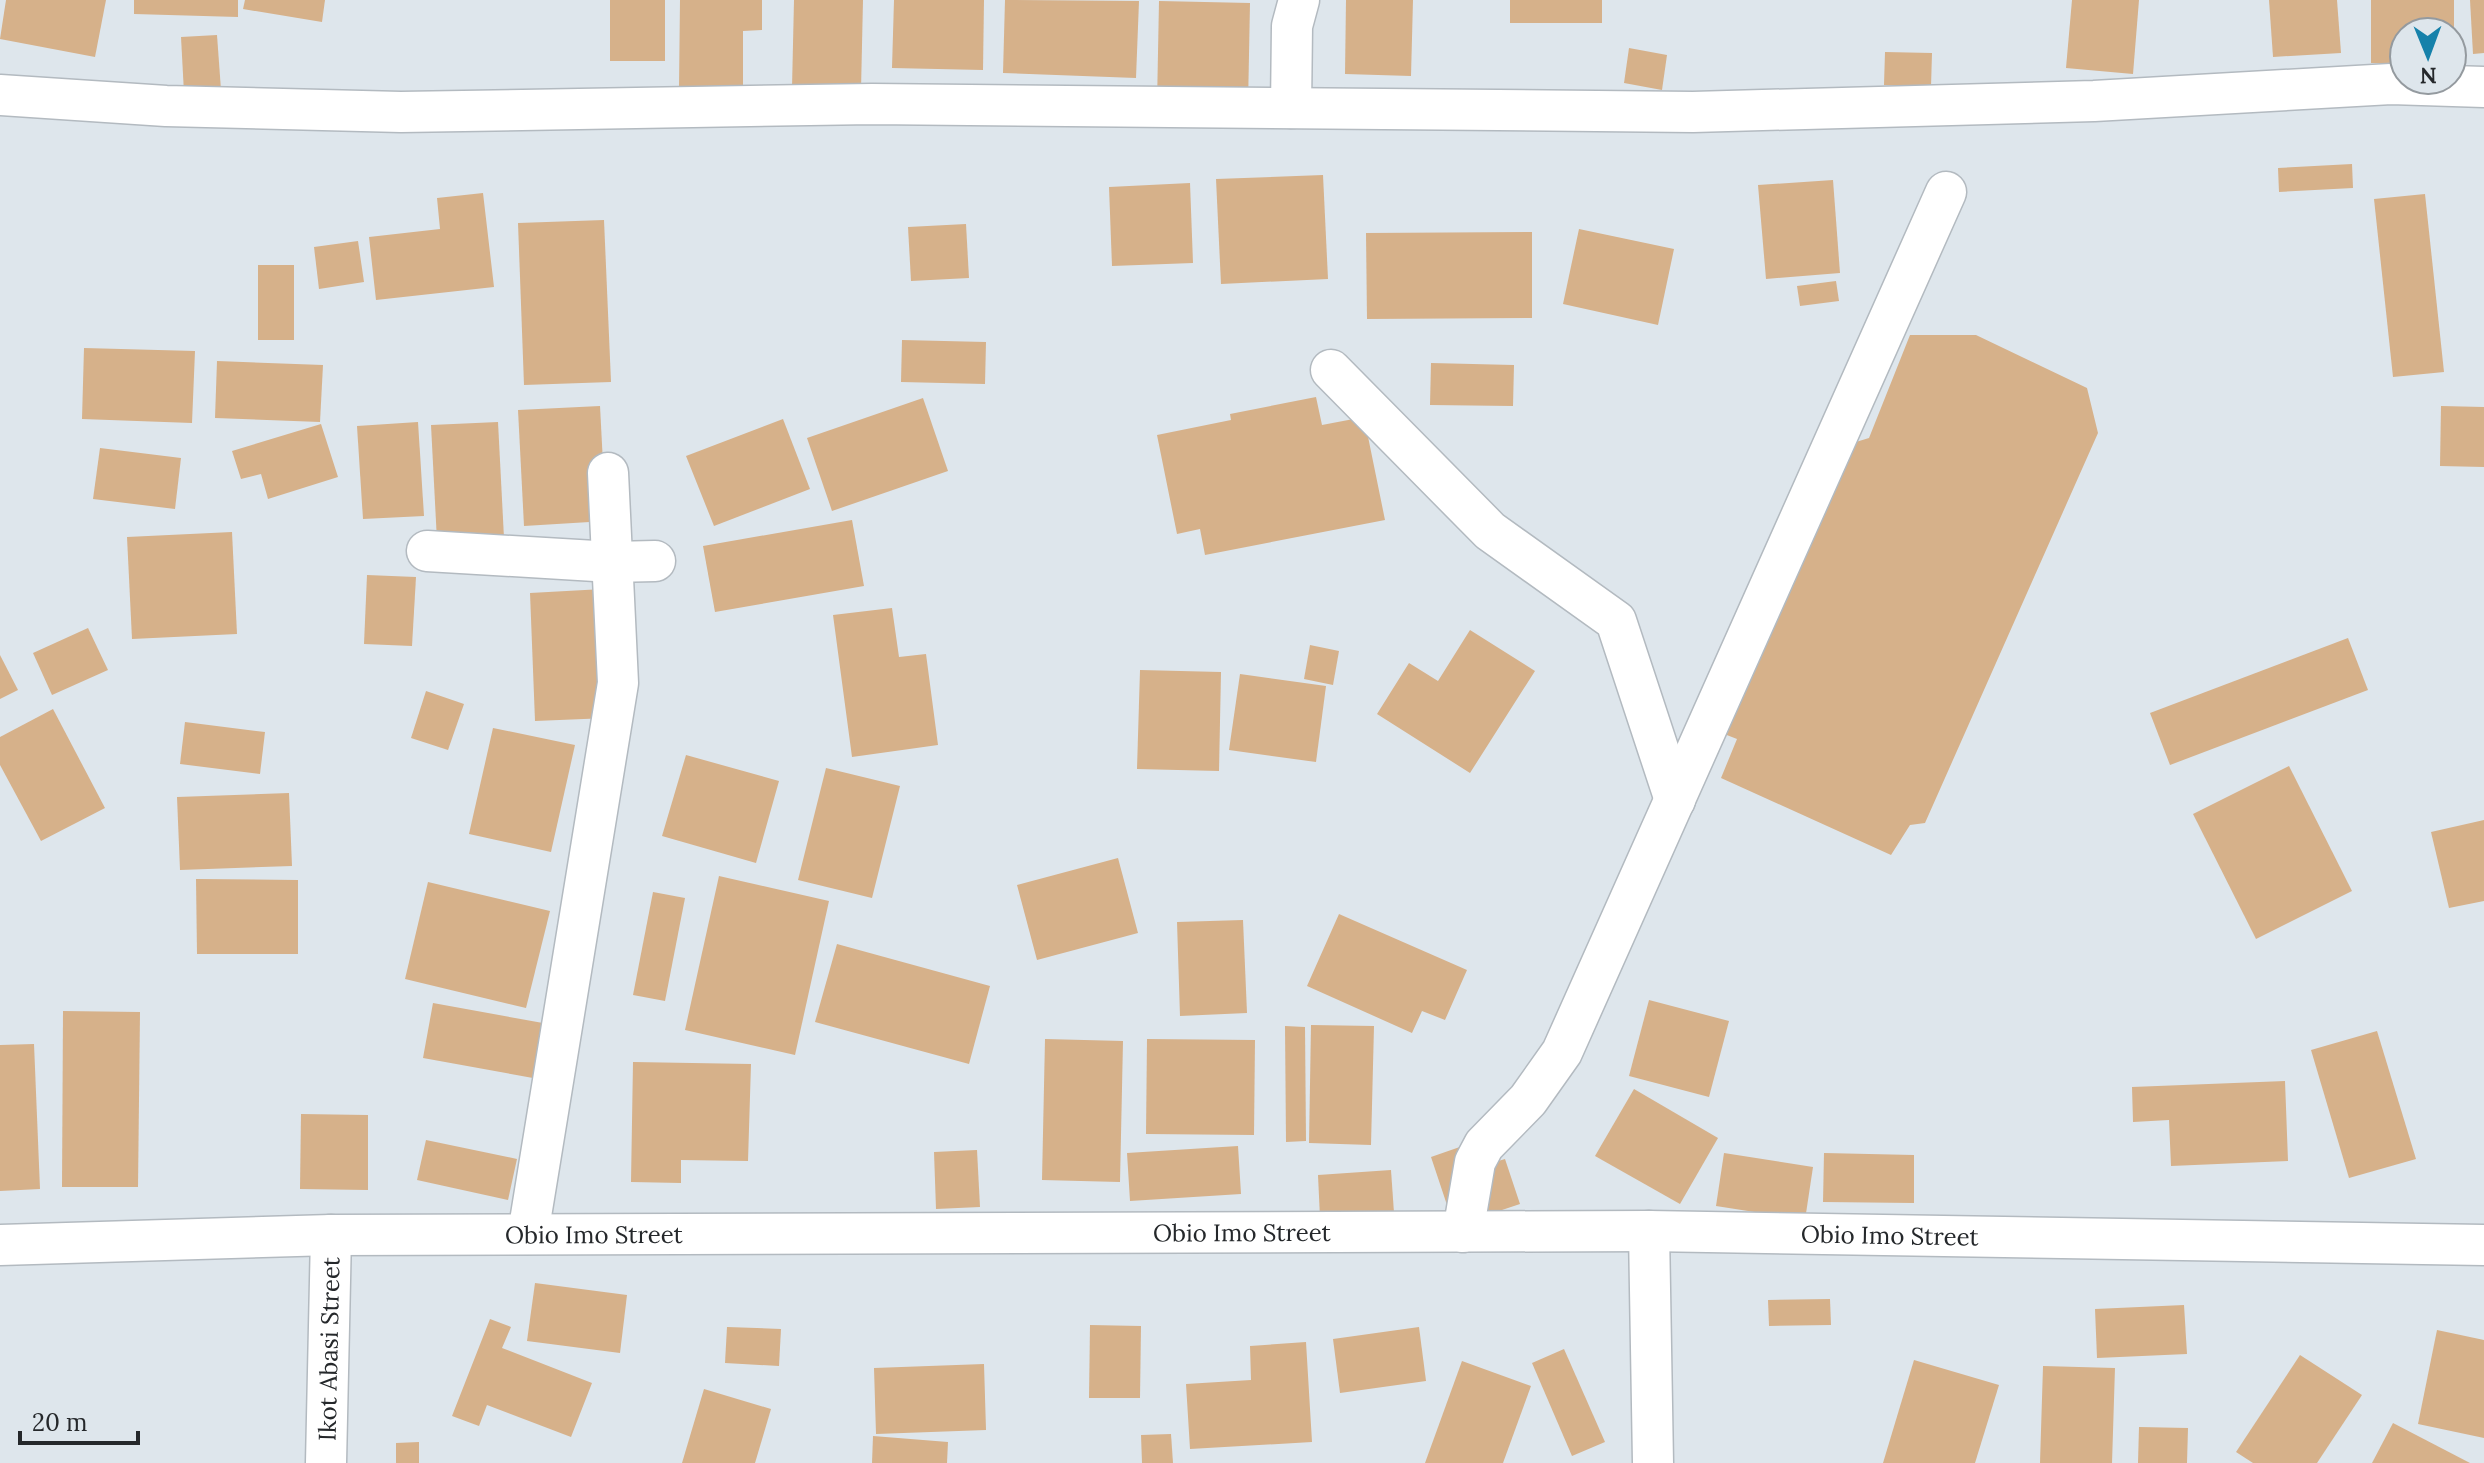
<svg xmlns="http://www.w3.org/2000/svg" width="2484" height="1463" viewBox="0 0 2484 1463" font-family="Lora,serif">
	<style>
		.building { fill: #d6b18a }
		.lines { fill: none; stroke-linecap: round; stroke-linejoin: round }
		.minor-casing { stroke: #b3bac0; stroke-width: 43 }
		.minor { stroke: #fff; stroke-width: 40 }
		.labels { text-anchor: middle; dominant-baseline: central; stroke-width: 6; stroke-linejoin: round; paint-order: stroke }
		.street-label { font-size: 24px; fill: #25282b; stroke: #dee6ec }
	</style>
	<rect width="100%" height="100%" fill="#dee6ec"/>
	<g class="building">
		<polygon points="6,0 106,0 95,57 0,39"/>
		<polygon points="134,0 238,0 238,17 134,14"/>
		<polygon points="245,0 325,0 322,22 243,9"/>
		<rect x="610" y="0" width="55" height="61"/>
		<polygon points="680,0 762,0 762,30 743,31 743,88 679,88"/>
		<polygon points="794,0 863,0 861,90 792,88"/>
		<polygon points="894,0 984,0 983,70 892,68"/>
		<polygon points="1005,0 1139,1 1136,78 1003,73"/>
		<polygon points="1346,0 1413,0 1411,76 1345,74"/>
		<rect x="1510" y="0" width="92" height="23"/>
		<polygon points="2072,0 2139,0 2133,74 2066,68"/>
		<polygon points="2269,0 2337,0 2341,53 2273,57"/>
		<polygon points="2371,0 2454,0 2454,32 2404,32 2404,64 2371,63"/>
		<polygon points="2470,0 2484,0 2484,53 2473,54"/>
		<polygon points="1159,1 1250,3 1248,106 1157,104"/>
		<polygon points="217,35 221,90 184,93 181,37"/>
		<polygon points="1629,48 1667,55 1662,90 1624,83"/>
		<polygon points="1885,52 1932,53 1931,87 1884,85"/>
		<polygon points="2352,164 2353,188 2279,192 2278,168"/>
		<polygon points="1323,175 1328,279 1221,284 1216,179"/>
		<polygon points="1833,180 1840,273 1766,279 1758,185"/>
		<polygon points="1190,183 1193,263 1112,266 1109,187"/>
		<polygon points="483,193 494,287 376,300 369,237 440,229 437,198"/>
		<polygon points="2425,194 2444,372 2393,377 2374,199"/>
		<polygon points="604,220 611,382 524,385 518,223"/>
		<polygon points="966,224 969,278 911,281 908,227"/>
		<polygon points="1579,229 1674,249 1658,325 1563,304"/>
		<polygon points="1532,232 1532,318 1367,319 1366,233"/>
		<polygon points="358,241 364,282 319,289 314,247"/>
		<rect x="258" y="265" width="36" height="75"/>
		<polygon points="1836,281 1839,301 1800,306 1797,286"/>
		<polygon points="1910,335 1976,335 2087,388 2098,433 1925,823 1910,825 1891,855 1721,778 1737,739 1714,730 1846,445 1869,438"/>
		<polygon points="902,340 986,342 985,384 901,382"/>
		<polygon points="84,348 195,351 192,423 82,419"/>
		<polygon points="217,361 323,365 320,422 215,418"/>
		<polygon points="1431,363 1514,365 1513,406 1430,405"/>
		<polygon points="1316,397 1322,425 1364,417 1385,520 1205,555 1200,529 1177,534 1157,435 1231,420 1230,414"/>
		<polygon points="923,398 948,471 832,511 807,438"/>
		<polygon points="600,406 606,521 524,526 518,410"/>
		<polygon points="2441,406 2484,407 2484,467 2440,466"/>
		<polygon points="783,419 810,489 714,526 686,456"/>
		<polygon points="418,422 424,516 363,519 357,426"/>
		<polygon points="498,422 504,538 437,541 431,425"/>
		<polygon points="321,424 338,477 268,499 261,474 241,479 232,451"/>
		<polygon points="100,448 181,458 175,509 93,499"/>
		<polygon points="852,520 864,586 715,612 703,546"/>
		<polygon points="232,532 237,634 132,639 127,537"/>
		<polygon points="367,575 416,577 412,646 364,644"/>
		<polygon points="603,589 608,718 535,721 530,593"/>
		<polygon points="892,608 899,657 926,654 938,745 852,757 833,615"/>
		<polygon points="88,628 108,670 52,695 33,653"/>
		<polygon points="1470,630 1535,671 1470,773 1377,714 1409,663 1438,681"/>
		<polygon points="2348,638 2368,690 2170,765 2150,713"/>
		<polygon points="1310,645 1339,651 1333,685 1304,679"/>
		<polygon points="0,655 18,690 0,699"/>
		<polygon points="1140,670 1221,672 1219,771 1137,769"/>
		<polygon points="1240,674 1326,686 1316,762 1229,750"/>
		<polygon points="426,691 464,704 448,750 411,738"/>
		<polygon points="53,709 105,808 41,841 0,765 0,737"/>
		<polygon points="185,722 265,732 260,774 180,764"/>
		<polygon points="493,728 575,745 551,852 469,834"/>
		<polygon points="686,755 779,781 756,863 662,836"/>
		<polygon points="2289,766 2352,891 2256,939 2193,814"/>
		<polygon points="826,768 900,786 872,898 798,880"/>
		<polygon points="289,793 292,866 180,870 177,797"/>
		<polygon points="2484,820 2484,901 2449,908 2431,832"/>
		<polygon points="1118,858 1138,933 1037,960 1017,885"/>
		<polygon points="719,876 829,901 795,1055 685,1030"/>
		<polygon points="196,879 298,880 298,954 197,954"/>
		<polygon points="428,882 550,911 526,1008 405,979"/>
		<polygon points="653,892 685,898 665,1001 633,995"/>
		<polygon points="1339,914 1467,970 1445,1020 1422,1011 1412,1033 1307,986"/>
		<polygon points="1243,920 1247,1013 1180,1016 1177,922"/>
		<polygon points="837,944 990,986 969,1064 815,1022"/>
		<polygon points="1649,1000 1729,1021 1709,1097 1629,1076"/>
		<polygon points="433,1003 554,1025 544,1080 423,1058"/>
		<polygon points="63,1011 140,1012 138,1187 62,1187"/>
		<polygon points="1311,1025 1374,1026 1371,1145 1309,1143"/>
		<polygon points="1285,1026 1305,1027 1306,1141 1286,1142"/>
		<polygon points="2377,1031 2416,1159 2349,1178 2311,1050"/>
		<polygon points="1045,1039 1123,1041 1120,1182 1042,1180"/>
		<polygon points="1147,1039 1255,1040 1254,1135 1146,1134"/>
		<polygon points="34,1044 40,1189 0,1191 0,1045"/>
		<polygon points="633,1062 751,1064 748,1161 681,1160 681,1183 631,1182"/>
		<polygon points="2285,1081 2288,1161 2171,1166 2169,1120 2133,1122 2132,1087"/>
		<polygon points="1634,1089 1718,1138 1680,1204 1595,1156"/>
		<polygon points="301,1114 368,1115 368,1190 300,1189"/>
		<polygon points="426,1140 517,1159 508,1200 417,1180"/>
		<polygon points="1477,1141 1485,1165 1505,1159 1520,1204 1454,1226 1431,1157"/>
		<polygon points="1238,1146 1241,1194 1130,1201 1127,1153"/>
		<polygon points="977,1150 980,1207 936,1209 934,1152"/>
		<polygon points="1724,1153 1813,1167 1805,1220 1716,1206"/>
		<polygon points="1824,1153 1914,1155 1914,1203 1823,1202"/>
		<polygon points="1391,1170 1394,1213 1320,1218 1318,1175"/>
		<polygon points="535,1283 627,1295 620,1353 527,1341"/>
		<polygon points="1830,1299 1831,1325 1769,1326 1768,1300"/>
		<polygon points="2184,1305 2187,1354 2097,1358 2095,1309"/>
		<polygon points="490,1319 511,1327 502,1348 592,1383 571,1437 487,1405 479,1426 452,1416"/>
		<polygon points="1090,1325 1141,1326 1140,1398 1089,1398"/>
		<polygon points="727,1327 781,1329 779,1366 725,1363"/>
		<polygon points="1419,1327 1426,1381 1340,1393 1333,1339"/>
		<polygon points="2437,1330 2484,1340 2484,1438 2418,1424"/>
		<polygon points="1306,1342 1312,1442 1190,1449 1186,1384 1251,1380 1250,1346"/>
		<polygon points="1564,1349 1605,1442 1572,1456 1532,1363"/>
		<polygon points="2300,1355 2362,1395 2317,1463 2253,1463 2236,1452"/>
		<polygon points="1914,1360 1999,1385 1975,1463 1883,1463"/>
		<polygon points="1462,1361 1531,1386 1503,1463 1425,1463"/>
		<polygon points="984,1364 986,1430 876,1434 874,1368"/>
		<polygon points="2043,1366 2115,1368 2112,1463 2040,1463"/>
		<polygon points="704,1389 771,1409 755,1463 682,1463"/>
		<polygon points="2393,1423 2470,1463 2372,1463"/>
		<polygon points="2139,1427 2188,1428 2187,1463 2138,1463"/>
		<polygon points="1171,1434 1173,1463 1142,1463 1141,1435"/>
		<polygon points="873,1436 948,1442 947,1463 872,1463"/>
		<polygon points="419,1442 419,1463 396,1463 396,1443"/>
	</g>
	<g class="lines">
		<defs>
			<g id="minor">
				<polyline points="0,95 166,106 401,112 872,104 1693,112 2094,101 2391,84 2484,87"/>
				<polyline points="1291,108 1292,26 1299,0"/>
				<polyline points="1331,370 1490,531 1616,621 1675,800"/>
				<polyline points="427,551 612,562 655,561"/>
				<polyline points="1649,1231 1653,1463"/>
				<polyline points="1463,1232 1475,1162 1484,1145 1528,1100 1562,1052 1946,192"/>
				<polyline points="528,1234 618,683 608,473"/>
				<path id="s1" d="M0,1245L331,1235L1649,1231L2484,1245"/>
				<path id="s2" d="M326,1463L331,1235"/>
			</g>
		</defs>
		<use href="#minor" class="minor-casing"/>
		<use href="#minor" class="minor"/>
	</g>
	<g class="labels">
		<g class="street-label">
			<text stroke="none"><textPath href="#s1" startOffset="1242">Obio Imo Street</textPath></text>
			<text stroke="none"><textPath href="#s1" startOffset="594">Obio Imo Street</textPath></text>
			<text stroke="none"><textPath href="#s1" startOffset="1890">Obio Imo Street</textPath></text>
			<text stroke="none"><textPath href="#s2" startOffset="114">Ikot Abasi Street</textPath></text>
		</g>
	</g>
	<g transform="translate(2428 56) rotate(179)"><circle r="38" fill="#dee6ec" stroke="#949a9f" stroke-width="2"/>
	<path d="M0-6L14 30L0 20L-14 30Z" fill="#1681aa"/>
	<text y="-12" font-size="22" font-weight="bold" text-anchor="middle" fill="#25282b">N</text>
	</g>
	<path d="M20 1431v12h118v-12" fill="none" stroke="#25282b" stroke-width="4"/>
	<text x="32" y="1431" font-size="24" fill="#25282b" stroke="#dee6ec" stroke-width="6" paint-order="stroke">20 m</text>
</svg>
